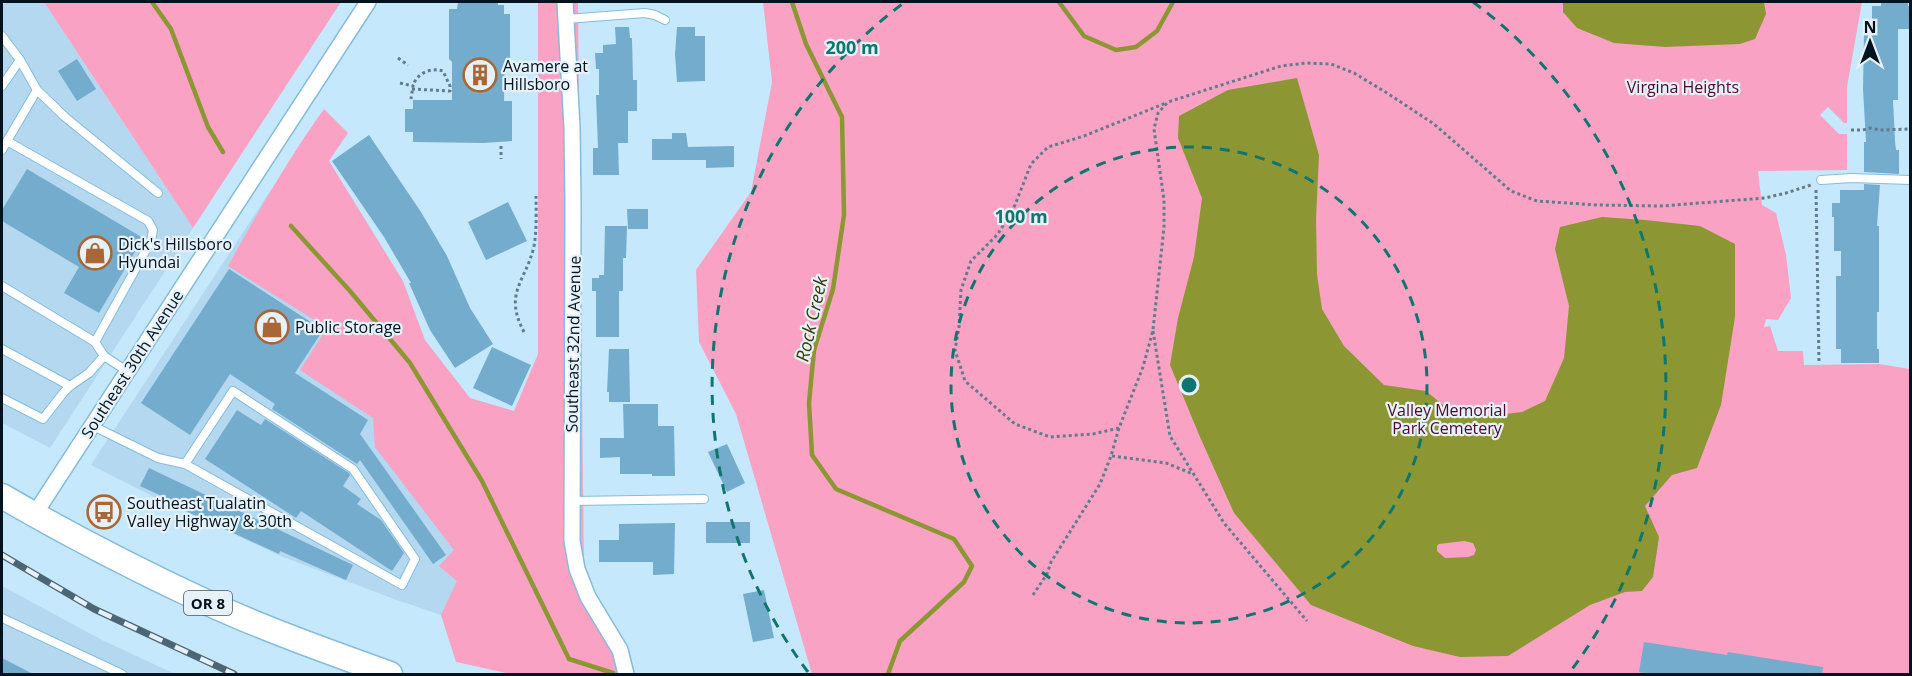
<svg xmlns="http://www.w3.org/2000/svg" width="1912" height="676" viewBox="0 0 1912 676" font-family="'Open Sans',sans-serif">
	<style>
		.built { fill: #b3d8ef }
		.green { fill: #f9a2c3 }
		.water { fill: #8c9734; fill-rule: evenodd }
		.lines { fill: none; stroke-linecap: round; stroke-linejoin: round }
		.stream { stroke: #8c9734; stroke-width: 4.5 }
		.building { fill: #74accd }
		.lane-casing { stroke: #84bcde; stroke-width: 10 }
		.street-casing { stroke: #84bcde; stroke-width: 18 }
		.primary-casing { stroke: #84bcde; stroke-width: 27 }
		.path { stroke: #627c8c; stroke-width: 3; stroke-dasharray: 3 3; stroke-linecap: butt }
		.lane { stroke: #fff; stroke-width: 8 }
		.street { stroke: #fff; stroke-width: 15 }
		.primary { stroke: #fff; stroke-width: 24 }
		.rail-casing { stroke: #4d6675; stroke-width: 7 }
		.rail { stroke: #e6f1f9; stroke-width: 4.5; stroke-dasharray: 14; stroke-linecap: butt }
		.ring { fill: none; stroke: #0f766e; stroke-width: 3; stroke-dasharray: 10 8 }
		.labels { text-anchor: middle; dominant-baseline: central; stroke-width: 4.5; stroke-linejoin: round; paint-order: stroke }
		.shield { fill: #e6f1f9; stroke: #455660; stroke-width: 1.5 }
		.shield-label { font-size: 15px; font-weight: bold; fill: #00131f }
		.poi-label { font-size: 16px; fill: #00131f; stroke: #e6f1f9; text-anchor: start }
		.park-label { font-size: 16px; fill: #51072e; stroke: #e6f1f9 }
		.street-label { font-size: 16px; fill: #00131f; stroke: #e6f1f9 }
		.water-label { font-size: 18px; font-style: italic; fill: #363b03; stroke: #e6f1f9 }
		.centre { fill: #0f766e; stroke: #e6f1f9; stroke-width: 3 }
		.ring-label { font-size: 18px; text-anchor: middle; font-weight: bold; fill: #0f766e; stroke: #e6f1f9; stroke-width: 4.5; stroke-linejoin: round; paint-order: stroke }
	</style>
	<rect width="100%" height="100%" fill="#c6e8fd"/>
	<g class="built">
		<polygon points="2,2 44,2 193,228 50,448 2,423"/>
		<polygon points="272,188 484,544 441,615 394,599 283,557 158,499 91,465"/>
		<polygon points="2,586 102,640 175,674 2,674"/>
	</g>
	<g class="green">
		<polygon points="44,2 341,2 193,228"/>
		<path d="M538,2H578L584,580L595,603L621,674H511L456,662L441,615L457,581L439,566L454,550L375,447L373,418L300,370L327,328L228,266C258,212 288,159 324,109L348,133L329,161L403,281L425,340L470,398L514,411L538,354Z"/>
		<polygon points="763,2 1862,2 1847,87 1847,123 1844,123 1828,107 1820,115 1839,134 1847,134 1847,170 1758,171 1762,205 1776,213 1786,255 1791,298 1778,320 1766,319 1764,327 1770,326 1778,351 1803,351 1804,365 1879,364 1910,369 1910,674 812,674 736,414 699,342 696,270 751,192 772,82"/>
	</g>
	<g class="water">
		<polygon points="1563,2 1764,2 1766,14 1755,39 1740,44 1665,47 1614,43 1577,28 1563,12"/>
		<path d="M1297,78L1319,155L1316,219L1317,274L1322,309L1344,346L1384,385L1426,391L1454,414L1488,416L1522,412L1545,401L1564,358L1569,306L1555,249L1560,227L1602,217L1645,220L1700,226L1735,244V317L1721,405L1697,468L1672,475L1645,506L1659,537L1653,577L1642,591L1625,592L1590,605L1508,656L1460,657L1413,646L1311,605L1234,513L1200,437L1170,365L1178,318L1194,257L1202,198L1178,138L1179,116L1228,90ZM1464,541L1473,543L1476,550L1474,555L1468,557L1445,558L1437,551V546L1439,544Z"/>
	</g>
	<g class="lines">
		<g class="stream">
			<polyline points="152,2 171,29 208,127 223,152"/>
			<polyline points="792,2 806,44 842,117 844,215 833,289 814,350 809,403 812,455 836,489 954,539 972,566 964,582 900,641 888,674"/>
			<polyline points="1059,2 1084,36 1116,50 1136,47 1157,31 1173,2"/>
			<polyline points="291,226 350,291 410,363 482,481 569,659 613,673"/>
		</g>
	</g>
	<g class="building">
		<polygon points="458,2 498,2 498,5 504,5 504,14 510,14 510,63 505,63 504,101 512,101 512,141 484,143 413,142 413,132 405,132 405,109 413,109 413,100 452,100 452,62 449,59 449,9 457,9"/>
		<polygon points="1881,2 1908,2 1908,6 1911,6 1911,29 1898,29 1898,100 1893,100 1895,141 1896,150 1899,150 1899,174 1864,172 1864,142 1866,142 1863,89 1864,34 1872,34 1872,6 1881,6"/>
		<polygon points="615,27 629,27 630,38 632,38 633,80 637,80 637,111 628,111 628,143 618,143 619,175 593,175 593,148 598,148 596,95 599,95 599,69 596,69 595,53 603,53 603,45 616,44"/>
		<polygon points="677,27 695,27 695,36 705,36 705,81 677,82 675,54"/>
		<polygon points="77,59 96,89 77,101 58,71"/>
		<polygon points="672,133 686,133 688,147 734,146 734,167 706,168 706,160 652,160 652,139 672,139"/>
		<polygon points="369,135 421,212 447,256 470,308 493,344 455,368 430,330 409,283 411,283 384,237 332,161"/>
		<polygon points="27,169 143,238 99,313 64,293 79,267 2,221 2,210"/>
		<polygon points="1864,184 1880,185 1877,226 1879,226 1879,312 1877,312 1877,349 1879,349 1879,363 1841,363 1841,349 1836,349 1836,276 1841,276 1841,251 1834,251 1834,217 1832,217 1832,203 1840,203 1840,190 1864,190"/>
		<polygon points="508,202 527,241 486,260 468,222"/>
		<polygon points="627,209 648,209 648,229 628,229"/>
		<polygon points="605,226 627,226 626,258 623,258 623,291 619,291 619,337 596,337 596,291 592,291 592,278 599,278 599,275 604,275"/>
		<polygon points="229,269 323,330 295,373 368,420 360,434 446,555 433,564 360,460 357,464 272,409 275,404 230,374 190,435 141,403"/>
		<polygon points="492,347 531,365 512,406 473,388"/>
		<polygon points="609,349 629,349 630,402 609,402 609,392 607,392"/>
		<polygon points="623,404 658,404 658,426 674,426 675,476 652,476 652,474 620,474 620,457 600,458 600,438 624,438"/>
		<polygon points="237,410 261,425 265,419 349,473 350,475 343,486 361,499 357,504 381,520 404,553 392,571 301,511 296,518 205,459"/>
		<polygon points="727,444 745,483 727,492 708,452"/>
		<polygon points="149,468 353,565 346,580 280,551 279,554 179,508 181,505 140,486"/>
		<rect x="706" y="522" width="44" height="21"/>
		<polygon points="675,523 674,574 653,575 653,562 599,562 599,540 619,540 619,524"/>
		<polygon points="764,590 774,638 753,642 743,594"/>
		<polygon points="1644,642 1727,655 1728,652 1823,667 1822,675 1654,675 1639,672"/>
		<polygon points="2,658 35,675 2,675"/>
	</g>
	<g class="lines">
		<defs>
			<g id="lane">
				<polyline points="566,19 645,13 655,15 665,20"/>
				<polyline points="2,36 20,60 37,90 65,117 158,193"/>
				<polyline points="2,86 20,60"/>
				<polyline points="7,141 37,90"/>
				<polyline points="2,150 7,141 148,221 153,230 151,241 95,342 104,356 127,371"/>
				<polyline points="1821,180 1851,178 1910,180"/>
				<polyline points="2,286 95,342"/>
				<polyline points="2,349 70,386"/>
				<polyline points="2,398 43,419 64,392 70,386 89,373 104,356"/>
				<polyline points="91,425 158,458 185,464 233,391 353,469 415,559 402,585 185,464"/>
				<polyline points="573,501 704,499"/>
				<polyline points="2,618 122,674"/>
			</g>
			<g id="street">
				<polyline points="565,2 572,127 573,203 572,541 577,569 588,597 620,650 626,674"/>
				<polyline points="34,515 368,2"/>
			</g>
			<path id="primary" d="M2,496C69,535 137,570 208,603C267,630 329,652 390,674"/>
		</defs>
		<use href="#lane" class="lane-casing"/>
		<use href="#street" class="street-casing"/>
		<use href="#primary" class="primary-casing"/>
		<g class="path">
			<polyline points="398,58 408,65"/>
			<polyline points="400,83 413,86 411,99"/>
			<path d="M412,89L450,91V86L443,71C430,67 416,74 413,86"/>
			<polyline points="1851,130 1863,130 1870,128 1880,130 1910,129"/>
			<polyline points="501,146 501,159"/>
			<polyline points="1816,190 1819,363"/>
			<polyline points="1153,331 1170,436 1224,523 1307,621"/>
			<path d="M524,332C503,292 526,282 534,246C537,229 536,211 536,194"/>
			<polyline points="1119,428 1093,434 1050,437 1015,424 965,381 955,350 959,327 961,290 971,261 998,234 1015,205 1031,164 1048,147 1084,136 1166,103"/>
			<polyline points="1112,456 1166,463 1193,474"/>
			<polyline points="1033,595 1047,574 1051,562 1100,484 1111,456 1119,428 1143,367 1153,330 1164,227 1164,200 1154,129 1158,113 1168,102 1281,66 1306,63 1331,64 1354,73 1387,93 1434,124 1511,191 1537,201 1597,205 1661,206 1765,198 1786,193 1811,185"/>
		</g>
		<use href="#lane" class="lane"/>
		<use href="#street" class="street"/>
		<use href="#primary" class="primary"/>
		<defs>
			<polyline id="rail" points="2,555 94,609 234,674"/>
		</defs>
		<use href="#rail" class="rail-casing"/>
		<use href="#rail" class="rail"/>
	</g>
	<g class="ring">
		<circle cx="1189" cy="385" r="238"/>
		<path d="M808 672A477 477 0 0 1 905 2M1473 2A477 477 0 0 1 1570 672"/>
	</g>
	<defs>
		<symbol id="building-ring" viewBox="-11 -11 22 22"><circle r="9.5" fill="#e6f1f9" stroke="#aa6735" stroke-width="1.5"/><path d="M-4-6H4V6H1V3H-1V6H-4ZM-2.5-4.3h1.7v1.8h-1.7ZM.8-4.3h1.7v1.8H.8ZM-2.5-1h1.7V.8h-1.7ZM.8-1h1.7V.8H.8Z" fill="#aa6735"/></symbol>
		<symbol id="shop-ring" viewBox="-11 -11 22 22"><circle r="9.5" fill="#e6f1f9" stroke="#aa6735" stroke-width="1.5"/><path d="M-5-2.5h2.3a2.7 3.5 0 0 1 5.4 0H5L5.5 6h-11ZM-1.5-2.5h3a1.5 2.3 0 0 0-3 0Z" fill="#aa6735"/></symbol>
		<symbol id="bus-ring" viewBox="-11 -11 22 22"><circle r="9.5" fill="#e6f1f9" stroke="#aa6735" stroke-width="1.5"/><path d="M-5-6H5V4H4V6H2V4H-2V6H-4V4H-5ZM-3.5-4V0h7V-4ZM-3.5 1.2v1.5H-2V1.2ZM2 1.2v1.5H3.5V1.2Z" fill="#aa6735"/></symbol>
	</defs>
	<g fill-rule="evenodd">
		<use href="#building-ring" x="461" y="56" width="38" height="38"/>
		<use href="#shop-ring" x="76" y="234" width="38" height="38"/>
		<use href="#shop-ring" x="253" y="308" width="38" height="38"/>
		<use href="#bus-ring" x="85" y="493" width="38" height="38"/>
	</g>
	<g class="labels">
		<rect class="shield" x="184" y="591" width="48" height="24" rx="4.5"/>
		<g class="shield-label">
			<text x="208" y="603">OR 8</text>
		</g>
		<g class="poi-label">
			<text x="503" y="66">Avamere at<tspan x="503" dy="18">Hillsboro</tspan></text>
			<text x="118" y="244">Dick's Hillsboro<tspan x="118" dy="18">Hyundai</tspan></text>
			<text x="295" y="327">Public Storage</text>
			<text x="127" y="503">Southeast Tualatin<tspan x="127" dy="18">Valley Highway &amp; 30th</tspan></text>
		</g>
		<g class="park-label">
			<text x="1683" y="87">Virgina Heights</text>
			<text x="1447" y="410">Valley Memorial<tspan x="1447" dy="18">Park Cemetery</tspan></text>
		</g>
		<g class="street-label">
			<text transform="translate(573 344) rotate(-89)">Southeast 32nd Avenue</text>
			<text transform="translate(132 364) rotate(-57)">Southeast 30th Avenue</text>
		</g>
		<g class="water-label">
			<text transform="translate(811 319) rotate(-77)">Rock Creek</text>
		</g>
	</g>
	<circle cx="1189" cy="385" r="9" class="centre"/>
	<g class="ring-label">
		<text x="852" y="54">200 m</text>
		<text x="1021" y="223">100 m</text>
	</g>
	<rect width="1912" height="676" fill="none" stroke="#00131f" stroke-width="6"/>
	<g transform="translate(1870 42)" stroke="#e6f1f9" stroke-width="4.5" paint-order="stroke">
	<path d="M0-4.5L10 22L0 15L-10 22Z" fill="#00131f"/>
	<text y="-9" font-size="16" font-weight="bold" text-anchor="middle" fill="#00131f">N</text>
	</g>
</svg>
